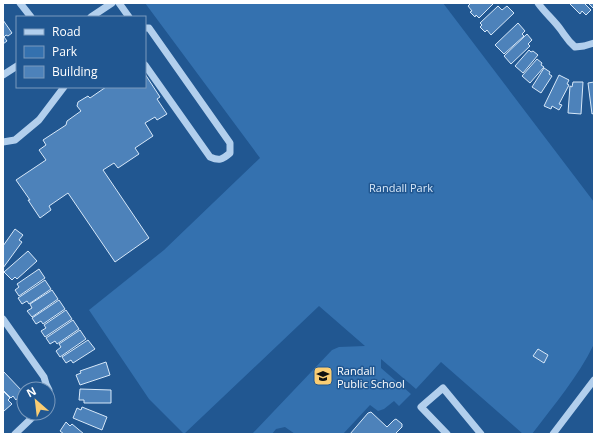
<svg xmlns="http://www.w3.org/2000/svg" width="597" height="437" viewBox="0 0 597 437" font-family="'Open Sans',sans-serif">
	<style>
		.green { fill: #3471af }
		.building { fill: #4d82ba; stroke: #d7e8f9 }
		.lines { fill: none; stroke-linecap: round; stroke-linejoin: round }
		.minor { stroke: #b2cfed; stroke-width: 7 }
		.labels { text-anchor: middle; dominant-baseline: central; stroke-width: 3; stroke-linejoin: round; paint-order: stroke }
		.park-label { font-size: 11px; fill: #d7e8f9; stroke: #215791 }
		.poi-label { font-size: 11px; fill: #fff; stroke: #215791; text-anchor: start }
	</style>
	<rect width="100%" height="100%" fill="#215791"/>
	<path class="green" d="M145,3H443L594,202V344C578,377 554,405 532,434H523L441,362L416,389L381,359V368L411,394L399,406L394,401L384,409L378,411L370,405L343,434H295L285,427L276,429L272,434H252L332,350L339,347L365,346L319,306L184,434L149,399L89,310L164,250L260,158Z"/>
	<g class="building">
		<polygon points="471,3 494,3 479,18 476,15 475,17 470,12 472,11 468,6"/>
		<polygon points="569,3 584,3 591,10 586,15 582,11 580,14"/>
		<polygon points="588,3 594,3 594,9"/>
		<polygon points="498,6 502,10 507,6 514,13 491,35 487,30 485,32 480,27 482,25 480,23"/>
		<polygon points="3,20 12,33 8,36 6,35 4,37 7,41 3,44"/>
		<polygon points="518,23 525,31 522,34 524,36 504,54 495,45"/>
		<polygon points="527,34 532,40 528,44 530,46 511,64 504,56"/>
		<polygon points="529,50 531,52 533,51 538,55 523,73 515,66"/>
		<polygon points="537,59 542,63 541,65 544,67 530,83 522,76"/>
		<polygon points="544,68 550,72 549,74 552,76 541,93 532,87"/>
		<polygon points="145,74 160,97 157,99 167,114 157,120 155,117 145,123 153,136 135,148 139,154 118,168 114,163 103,170 149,238 115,262 68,193 49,206 51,210 40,218 28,200 30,200 16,180 46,160 39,150 46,145 43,140 66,125 67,121 81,111 77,106 78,102 88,96 90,98 106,87 145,87"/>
		<polygon points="559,75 569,80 567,84 569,85 559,104 562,105 559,110 552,106 551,109 544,106"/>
		<polygon points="573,82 583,82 581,114 568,113 570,86 572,87"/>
		<polygon points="594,82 594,113 592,114 588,83"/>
		<polygon points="15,229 23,235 19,240 22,242 3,268 3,246"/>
		<polygon points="28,251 37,261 17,279 15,277 12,280 4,272"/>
		<polygon points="39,269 45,278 19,296 15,290 19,287 17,284"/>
		<polygon points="45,280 51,289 29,304 27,301 22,304 18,298"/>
		<polygon points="52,290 58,299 32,317 27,311 32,308 30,304"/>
		<polygon points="59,300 65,309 43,324 41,321 36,324 32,318"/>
		<polygon points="66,310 72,319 45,337 41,331 46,328 44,325"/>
		<polygon points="73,320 79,329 57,344 55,341 50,344 46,338"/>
		<polygon points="80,330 86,339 60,357 56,351 61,347 59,344"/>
		<polygon points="88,340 95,349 73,363 71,360 66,363 62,357"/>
		<polygon points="538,349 548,355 544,363 533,356"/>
		<polygon points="106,362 110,375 80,385 76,375 81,373 80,371"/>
		<polygon points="3,371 23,392 16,400 13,396 11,398 3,390"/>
		<polygon points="80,389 111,390 111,403 84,403 84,400 79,400"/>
		<polygon points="3,391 10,398 8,400 12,404 4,411 3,410"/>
		<polygon points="82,407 107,417 102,430 73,418 77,408 81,410"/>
		<polygon points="371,412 387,427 394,420 396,419 402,424 402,427 395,434 350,434 368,413"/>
		<polygon points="66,422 70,426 72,424 84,434 64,434 60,431"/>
	</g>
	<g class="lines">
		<g class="minor">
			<polyline points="20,3 31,17"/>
			<polyline points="119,3 129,17"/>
			<path d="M538,3C545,13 554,20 561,30C566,37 568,41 575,47L584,46L594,43"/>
			<polyline points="91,17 112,3"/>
			<path d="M145,28H149L230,143V153C222,160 219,161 210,157L145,65"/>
			<polyline points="3,75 17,66"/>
			<polyline points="3,142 15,140 39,120 64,87"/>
			<polyline points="3,319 44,377 46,384 49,390 48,396"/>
			<polyline points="15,434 37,413"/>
			<polyline points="447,434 421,407 443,388 481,434"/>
			<polyline points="553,434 594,380"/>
		</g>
	</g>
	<defs>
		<symbol id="school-square" viewBox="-11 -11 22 22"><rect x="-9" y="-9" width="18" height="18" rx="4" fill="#facd73" stroke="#215791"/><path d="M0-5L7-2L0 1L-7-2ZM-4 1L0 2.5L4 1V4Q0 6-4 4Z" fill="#111"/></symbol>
	</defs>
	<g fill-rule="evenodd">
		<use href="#school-square" x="312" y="365" width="22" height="22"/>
	</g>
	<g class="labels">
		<g class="park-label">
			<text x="401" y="187">Randall Park</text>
		</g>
		<g class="poi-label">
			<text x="337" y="370">Randall<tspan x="337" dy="13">Public School</tspan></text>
		</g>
	</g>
	<rect width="597" height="437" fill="none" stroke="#ffffff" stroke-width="8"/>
	<rect x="16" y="16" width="130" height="72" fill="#215791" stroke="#7a9abd"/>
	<rect x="24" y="29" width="20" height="6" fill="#b2cfed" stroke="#7a9abd"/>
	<text x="52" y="36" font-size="12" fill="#ffffff">Road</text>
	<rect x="24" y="46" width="20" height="12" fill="#3471af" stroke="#7a9abd"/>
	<text x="52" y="56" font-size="12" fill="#ffffff">Park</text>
	<rect x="24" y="66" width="20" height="12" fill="#4d82ba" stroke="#7a9abd"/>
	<text x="52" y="76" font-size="12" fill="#ffffff">Building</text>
	<g transform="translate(36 401) rotate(332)"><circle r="19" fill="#215791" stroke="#7a9abd"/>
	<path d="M0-3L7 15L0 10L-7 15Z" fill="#facd73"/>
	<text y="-6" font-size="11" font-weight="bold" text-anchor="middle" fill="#ffffff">N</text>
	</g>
</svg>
